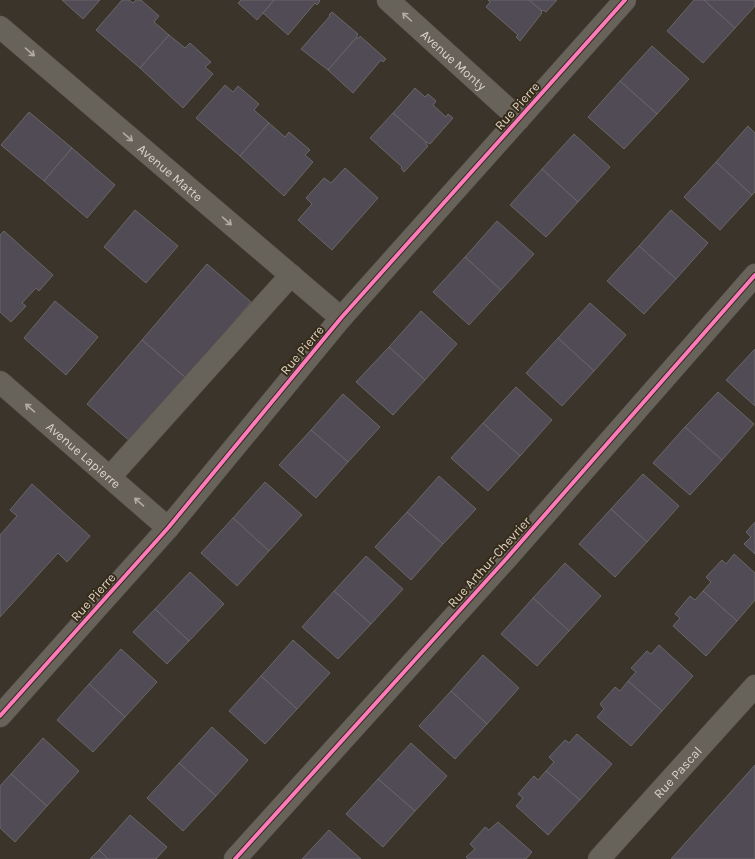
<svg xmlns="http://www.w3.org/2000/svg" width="755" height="859" viewBox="0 0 755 859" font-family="Karla,sans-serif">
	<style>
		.building { fill: #514b55; stroke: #6a6767 }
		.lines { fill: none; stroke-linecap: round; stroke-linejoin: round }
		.minor-casing { stroke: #555047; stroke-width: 23 }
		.minor { stroke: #67625a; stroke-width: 22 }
		.cycleway-casing { stroke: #372b19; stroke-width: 6 }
		.cycleway { stroke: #fd7abc; stroke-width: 4 }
		.oneway { stroke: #b2aba2 }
		.labels { text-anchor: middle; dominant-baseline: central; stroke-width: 4; stroke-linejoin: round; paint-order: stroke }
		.street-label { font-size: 13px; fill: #dbd3c8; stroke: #372b19 }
	</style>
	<rect width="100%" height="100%" fill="#3a342a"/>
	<g class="building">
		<polygon points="62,0 100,0 83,19"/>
		<polygon points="122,0 129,0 133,3 136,0 141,0 159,16 154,22 169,35 140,68 96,30"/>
		<polygon points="241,0 274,0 257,20 238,3"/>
		<polygon points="274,0 319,0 320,1 317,5 315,3 288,35 263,13"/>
		<polygon points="488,0 529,0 542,11 541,12 542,13 520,41 516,37 518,35 486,7 490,2"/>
		<polygon points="529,0 557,0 546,12 543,10 542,11"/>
		<polygon points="694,0 704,0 735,28 703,63 667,31"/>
		<polygon points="704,0 755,0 755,6 735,28"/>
		<polygon points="332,12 358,34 356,38 328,70 301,49 330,16 329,15"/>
		<polygon points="169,35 185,48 190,43 211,62 205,67 213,74 183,108 140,68"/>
		<polygon points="360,36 386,59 383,62 381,60 353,93 328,70 356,38 359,38"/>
		<polygon points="652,46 689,79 657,114 620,81"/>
		<polygon points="620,81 657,114 624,149 588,117"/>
		<polygon points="225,85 233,92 238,86 259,104 254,110 269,123 240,156 196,118"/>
		<polygon points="415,88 425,97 428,94 436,101 433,105 446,117 448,114 453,118 430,144 426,142 393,113"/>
		<polygon points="29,112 72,148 44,181 1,145"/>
		<polygon points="393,113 426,142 426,144 428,146 404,172 401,168 402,167 370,138"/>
		<polygon points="269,123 285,137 289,132 310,150 305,155 313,162 284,196 240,156"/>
		<polygon points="748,126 755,133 755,192 752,195 716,162"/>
		<polygon points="574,134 610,167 578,202 542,169"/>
		<polygon points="72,148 115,185 87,218 44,181"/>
		<polygon points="716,162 752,195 720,230 684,197"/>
		<polygon points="345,168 378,198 332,250 298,220 312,204 306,198 324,178 331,183"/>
		<polygon points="542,169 578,202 546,237 510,205"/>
		<polygon points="135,210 178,246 146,283 104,247"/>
		<polygon points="671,210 708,243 676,279 639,246"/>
		<polygon points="497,221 534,254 501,290 465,257"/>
		<polygon points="4,231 53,275 39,291 36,288 22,303 26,306 11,322 0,312 0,235"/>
		<polygon points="639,246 676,279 644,314 607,281"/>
		<polygon points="465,257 501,290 469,325 433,292"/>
		<polygon points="207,264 251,302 186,378 142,340"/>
		<polygon points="55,301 98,337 66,375 24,338"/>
		<polygon points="590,303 626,335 594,371 558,338"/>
		<polygon points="421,311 457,344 425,380 389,347"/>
		<polygon points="558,338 594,371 562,406 526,373"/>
		<polygon points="142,340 186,378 131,442 87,404"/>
		<polygon points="389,347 425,380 393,415 356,382"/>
		<polygon points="755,349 755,406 726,380"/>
		<polygon points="516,387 552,420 520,456 483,423"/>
		<polygon points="718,392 754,424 722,460 685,427"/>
		<polygon points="343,394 380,427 348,462 311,430"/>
		<polygon points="483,423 520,456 488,491 451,458"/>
		<polygon points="685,427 722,460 690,495 653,463"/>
		<polygon points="311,430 348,462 316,498 279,465"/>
		<polygon points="643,474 679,506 647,542 611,509"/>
		<polygon points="439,476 476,509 443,544 407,512"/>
		<polygon points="265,482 302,515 269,551 233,518"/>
		<polygon points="32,484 90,536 67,562 58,553 0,617 0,535 17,516 10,510"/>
		<polygon points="611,509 647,542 615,577 579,544"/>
		<polygon points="407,512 443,544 411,580 375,547"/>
		<polygon points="233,518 269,551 237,586 201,553"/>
		<polygon points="755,522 755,554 744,544 751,537 746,532"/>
		<polygon points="734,554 755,573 755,600 737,621 703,591 711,582 706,577 722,560 726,564"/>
		<polygon points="366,556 403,589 371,624 334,591"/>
		<polygon points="565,563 601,596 569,631 533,598"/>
		<polygon points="190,572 224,604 189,641 155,609"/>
		<polygon points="334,591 371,624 338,659 302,627"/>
		<polygon points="703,591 737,621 706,656 673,626 680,618 675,614 690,596 695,600"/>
		<polygon points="533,598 569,631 537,666 501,634"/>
		<polygon points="155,609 189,641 167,664 133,632"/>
		<polygon points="293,640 330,673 297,709 261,676"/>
		<polygon points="659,645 693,676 662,711 628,681 636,672 631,668 647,651 651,654"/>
		<polygon points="121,649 157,682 125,717 89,684"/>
		<polygon points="483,655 519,688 487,724 451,691"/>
		<polygon points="261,676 297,709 265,744 229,711"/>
		<polygon points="628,681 662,711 631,746 597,717 604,709 600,704 615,687 620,691"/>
		<polygon points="89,684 125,717 93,752 57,720"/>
		<polygon points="451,691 487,724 455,759 419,726"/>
		<polygon points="212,727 248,760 216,796 179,763"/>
		<polygon points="577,734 612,764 580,800 546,771 554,762 549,757 565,740 569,743"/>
		<polygon points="43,738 79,771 47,806 11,774"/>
		<polygon points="411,743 447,776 415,811 378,779"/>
		<polygon points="179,763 216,796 183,831 147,798"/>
		<polygon points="755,765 755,859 671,859"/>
		<polygon points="546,771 580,800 548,835 516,806 523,798 518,794 534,776 538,780"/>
		<polygon points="11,774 47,806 15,842 0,828 0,786"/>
		<polygon points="378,779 415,811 383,847 346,814"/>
		<polygon points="130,815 167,847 156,859 108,859 99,850"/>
		<polygon points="498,822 532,852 526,859 468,859 466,857 475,849 470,844 485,827 489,830"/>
		<polygon points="329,830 361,859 302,859"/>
		<polygon points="99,850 108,859 90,859"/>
	</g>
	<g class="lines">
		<defs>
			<g id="minor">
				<path id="s1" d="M388,0L519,119"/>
				<path id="s2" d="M0,27L341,318"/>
				<path id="s3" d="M0,382L168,528"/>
				<polyline points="110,477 291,275"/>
				<polyline points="0,716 168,528 341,318 625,0"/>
				<polyline points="235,859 507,558 755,275"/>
				<path id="s4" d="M599,859L755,686"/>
			</g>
		</defs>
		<use href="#minor" class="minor-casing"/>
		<use href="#minor" class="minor"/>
		<defs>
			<g id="cycleway">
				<polyline points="0,716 168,528 341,318 625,0"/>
				<polyline points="235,859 507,558 755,275"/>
			</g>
		</defs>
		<use href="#cycleway" class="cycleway-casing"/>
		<use href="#cycleway" class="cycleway"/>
	</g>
	<defs><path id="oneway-shaft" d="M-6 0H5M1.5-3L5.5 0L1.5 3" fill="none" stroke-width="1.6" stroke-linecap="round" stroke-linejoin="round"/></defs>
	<g class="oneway">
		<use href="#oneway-shaft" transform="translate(407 17) rotate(-138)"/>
		<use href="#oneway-shaft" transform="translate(30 52) rotate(41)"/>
		<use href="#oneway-shaft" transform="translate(128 137) rotate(41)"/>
		<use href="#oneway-shaft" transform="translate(227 221) rotate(41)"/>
		<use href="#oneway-shaft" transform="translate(30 408) rotate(-139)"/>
		<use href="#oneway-shaft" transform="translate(139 502) rotate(-139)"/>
	</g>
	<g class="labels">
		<g class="street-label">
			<text stroke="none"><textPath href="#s1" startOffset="89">Avenue Monty</textPath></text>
			<text transform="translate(517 106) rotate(-48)">Rue Pierre</text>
			<text stroke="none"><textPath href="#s2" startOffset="224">Avenue Matte</textPath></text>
			<text transform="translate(302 350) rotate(-50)">Rue Pierre</text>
			<text stroke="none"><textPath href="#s3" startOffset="111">Avenue Lapierre</textPath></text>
			<text transform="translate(489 562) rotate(-48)">Rue Arthur-Chevrier</text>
			<text transform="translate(93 597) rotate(-48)">Rue Pierre</text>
			<text stroke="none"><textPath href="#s4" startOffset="117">Rue Pascal</textPath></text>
		</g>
	</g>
</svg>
